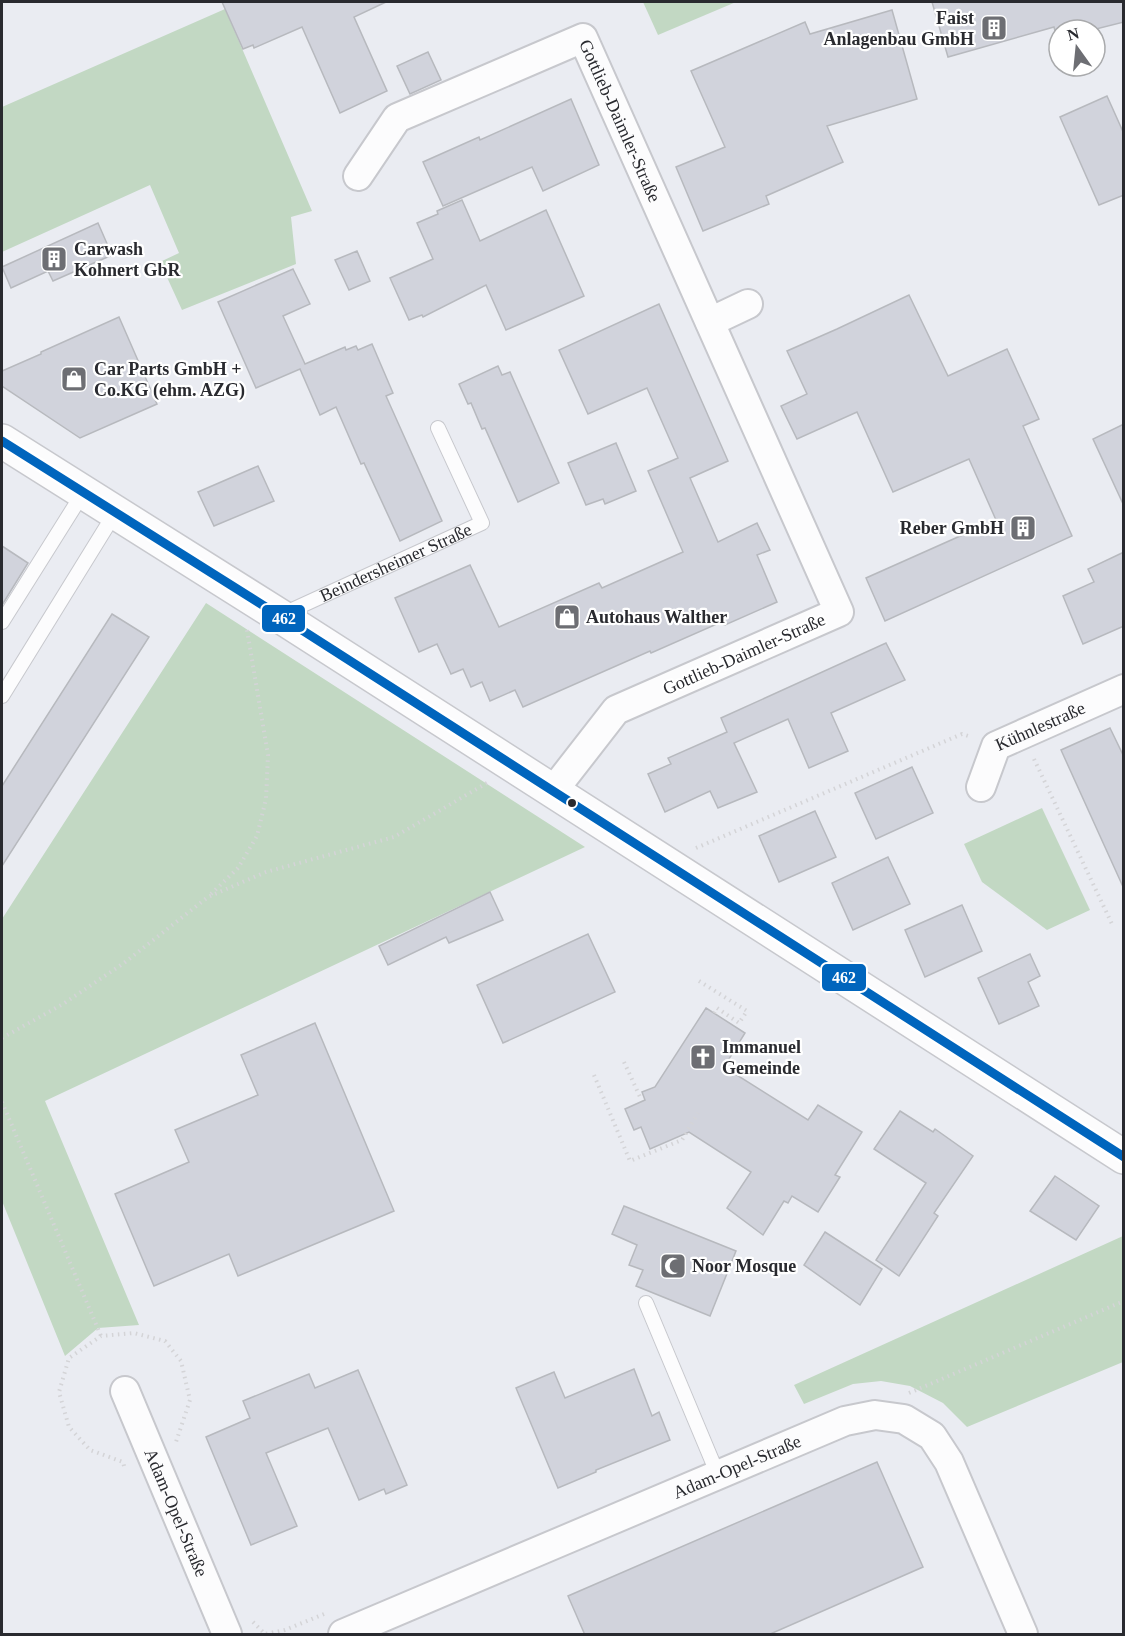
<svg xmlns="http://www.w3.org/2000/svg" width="1125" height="1636" viewBox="0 0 1125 1636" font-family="Georgia,serif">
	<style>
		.green { fill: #c2d8c3 }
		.building { fill: #d1d3dc; stroke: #b7b9be; stroke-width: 1.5 }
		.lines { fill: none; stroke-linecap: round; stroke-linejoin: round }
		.lane-casing { stroke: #c7c8cd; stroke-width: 16 }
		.street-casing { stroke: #c7c8cd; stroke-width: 32 }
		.secondary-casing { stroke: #c7c8cd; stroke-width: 36 }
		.path { stroke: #d4d4d7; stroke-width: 4; stroke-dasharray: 1.5 4.5; stroke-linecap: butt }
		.lane { stroke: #fcfcfd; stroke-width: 14 }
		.street { stroke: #fcfcfd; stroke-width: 28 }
		.secondary { stroke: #fcfcfd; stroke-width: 33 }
		.bus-1-casing { stroke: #fff; stroke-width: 14 }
		.bus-1 { stroke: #0065bd; stroke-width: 9 }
		.bus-dot { fill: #292a2f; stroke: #fff; stroke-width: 2 }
		.labels { text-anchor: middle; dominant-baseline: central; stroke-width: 4.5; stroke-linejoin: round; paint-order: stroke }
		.poi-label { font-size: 18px; font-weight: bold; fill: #292a2f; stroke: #fff; text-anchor: start }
		.street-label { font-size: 18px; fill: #292a2f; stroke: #fff }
		.line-badge { stroke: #fff; stroke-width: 2 }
		.badge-label { font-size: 16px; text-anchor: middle; font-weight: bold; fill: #fff }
	</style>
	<rect width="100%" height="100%" fill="#eaecf2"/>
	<g class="green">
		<polygon points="643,2 736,2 658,35"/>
		<polygon points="225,9 312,211 291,217 296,264 182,310 160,262 179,253 150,185 2,252 2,107"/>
		<polygon points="206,603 585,847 45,1101 139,1325 98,1328 65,1356 2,1201 2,919"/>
		<polygon points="1042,808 1090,910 1047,930 982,882 964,844"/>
		<polygon points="1123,1236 1123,1362 967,1427 943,1403 910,1386 881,1381 853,1384 804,1404 794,1385"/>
	</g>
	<g class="building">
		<polygon points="222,2 386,2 354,17 387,91 340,113 302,27 254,48 253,45 243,49"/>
		<polygon points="932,2 1124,2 1124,22 1092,30 1059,30 1059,34 1056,35 1054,27 948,57"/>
		<polygon points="892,10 917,99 827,126 843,162 766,196 769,204 703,231 676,167 725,147 691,71 805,22 810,34"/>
		<polygon points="428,52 441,80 410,94 397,66"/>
		<polygon points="1107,96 1124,134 1124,195 1099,205 1060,117"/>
		<polygon points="571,99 599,165 543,191 532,167 443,206 423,162 479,137 480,140"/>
		<polygon points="462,200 480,241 546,210 584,296 506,330 486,285 423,317 422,315 409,320 390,278 433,259 417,223 438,214 437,211"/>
		<polygon points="98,223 112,255 53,281 48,271 11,288 2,267"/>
		<polygon points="357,251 370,281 349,290 335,260"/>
		<polygon points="293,269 310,304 283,316 305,364 345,347 346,350 356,346 358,350 372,344 393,393 386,396 442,521 400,541 364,463 361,464 336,407 320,415 300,369 256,388 218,302"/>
		<polygon points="909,295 948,376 1007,349 1039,419 1023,426 1072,536 885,621 866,578 996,520 969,459 893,492 857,412 797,439 781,406 807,394 787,351 837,329"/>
		<polygon points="659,304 728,461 690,478 718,542 757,523 770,550 757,555 777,602 725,625 719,623 651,653 650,651 523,707 515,690 490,701 482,682 471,687 463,669 451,674 437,644 419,652 395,598 470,565 499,627 599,583 602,588 683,552 648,471 678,458 647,388 588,414 559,350"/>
		<polygon points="119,317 157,404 80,438 2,386 2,371 41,354 41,352"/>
		<polygon points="498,366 502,375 510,372 559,483 518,502 485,428 482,429 471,403 468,404 459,384"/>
		<polygon points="1124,424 1124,506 1093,439"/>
		<polygon points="616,443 636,491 605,504 603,499 586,505 568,463"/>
		<polygon points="258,466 274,501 214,526 198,492"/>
		<polygon points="2,546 28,563 2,605"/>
		<polygon points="1124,552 1124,626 1083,644 1063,596 1094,582 1088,569"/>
		<polygon points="112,614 149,637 2,866 2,786"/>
		<polygon points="886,643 905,680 831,713 848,751 809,768 788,719 734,743 757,792 718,808 710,791 665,812 648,774 671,764 668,758 727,732 721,718"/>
		<polygon points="1110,728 1124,757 1124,889 1061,750"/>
		<polygon points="912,767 933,813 876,839 855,793"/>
		<polygon points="815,811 836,857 779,882 759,836"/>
		<polygon points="888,857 910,904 853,930 832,883"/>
		<polygon points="490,892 503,920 449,943 446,937 388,965 379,946"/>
		<polygon points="962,905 982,951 925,977 905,930"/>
		<polygon points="588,934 615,992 503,1043 477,985"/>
		<polygon points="1030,954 1040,976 1028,982 1039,1006 999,1024 978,978"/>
		<polygon points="706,1008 745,1033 724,1067 808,1120 818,1105 862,1132 835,1175 840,1177 818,1212 792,1196 788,1203 784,1201 763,1235 727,1208 751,1172 689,1132 650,1149 641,1127 634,1130 625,1109 645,1100 642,1092 655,1087"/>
		<polygon points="315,1023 394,1211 238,1276 229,1254 154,1286 115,1194 189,1162 175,1130 258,1095 241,1055"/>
		<polygon points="900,1111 933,1132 935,1129 973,1156 934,1213 938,1216 899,1276 876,1260 926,1183 874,1149"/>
		<polygon points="1055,1176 1099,1206 1076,1240 1030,1211"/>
		<polygon points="624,1206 736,1251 710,1316 636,1286 643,1270 629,1265 637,1245 612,1234"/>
		<polygon points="825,1232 882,1269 860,1305 804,1265"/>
		<polygon points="634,1369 652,1416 659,1412 670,1440 596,1470 596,1472 558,1488 516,1388 554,1372 565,1398"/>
		<polygon points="358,1370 407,1485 386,1494 384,1489 359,1500 328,1428 266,1453 297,1526 251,1545 206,1437 250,1418 243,1401 309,1374 315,1388"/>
		<polygon points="877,1462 923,1567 768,1635 585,1635 568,1596"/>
	</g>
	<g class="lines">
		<defs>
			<g id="lane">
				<path id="s1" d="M281,615L482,523L438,428"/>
				<polyline points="2,622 83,493"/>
				<polyline points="2,696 115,513"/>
				<polyline points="646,1303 718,1475"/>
			</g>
			<g id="street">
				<path id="s2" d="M358,176L397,118L583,38L839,612L616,710L553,791"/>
				<polyline points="710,322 748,304"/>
				<path id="s3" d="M981,787L996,746L1124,689"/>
				<path id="s4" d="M125,1391L227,1634"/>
				<path id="s5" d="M343,1634L845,1421L875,1415L904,1419L932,1436L949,1462L1023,1634"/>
			</g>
			<polyline id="secondary" points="2,441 280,616 1124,1157"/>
		</defs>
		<use href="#lane" class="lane-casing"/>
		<use href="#street" class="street-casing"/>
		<use href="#secondary" class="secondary-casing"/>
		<g class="path">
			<polyline points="1034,759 1112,924"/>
			<polyline points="696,848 962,734 971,737"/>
			<polyline points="211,894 238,868 257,836 266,799 268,755 247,630"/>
			<polyline points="699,981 747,1011 739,1023 717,1008 714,1013"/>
			<polyline points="2,1038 63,1004 124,963 208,897 266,872 394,837 487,783"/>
			<polyline points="624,1062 641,1099"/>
			<polyline points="594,1075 630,1161 682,1140 698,1113"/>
			<polyline points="2,1102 101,1336"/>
			<polyline points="909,1393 1124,1301"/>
			<polyline points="124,1466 123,1462 90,1450 69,1427 59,1392 69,1358 101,1336 134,1333 165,1341 181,1361 190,1400 176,1442"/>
			<polyline points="253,1622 265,1634 285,1630 324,1614"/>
		</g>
		<use href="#lane" class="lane"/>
		<use href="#street" class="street"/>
		<use href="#secondary" class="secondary"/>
		<defs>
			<polyline id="bus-1" points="2,441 280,616 1124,1157"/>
		</defs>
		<use href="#bus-1" class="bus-1-casing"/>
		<use href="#bus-1" class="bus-1"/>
	</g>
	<defs>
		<symbol id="building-square" viewBox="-11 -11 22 22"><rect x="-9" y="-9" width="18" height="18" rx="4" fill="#6d6e73" stroke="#fff"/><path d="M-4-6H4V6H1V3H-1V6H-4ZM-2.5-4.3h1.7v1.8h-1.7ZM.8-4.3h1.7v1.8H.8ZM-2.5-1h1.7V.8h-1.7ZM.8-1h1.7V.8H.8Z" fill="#fff"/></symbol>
		<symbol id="shop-square" viewBox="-11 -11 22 22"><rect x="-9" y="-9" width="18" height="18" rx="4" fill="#6d6e73" stroke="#fff"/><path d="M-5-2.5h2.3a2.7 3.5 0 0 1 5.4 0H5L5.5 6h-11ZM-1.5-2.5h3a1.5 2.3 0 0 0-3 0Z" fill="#fff"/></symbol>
		<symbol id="church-square" viewBox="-11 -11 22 22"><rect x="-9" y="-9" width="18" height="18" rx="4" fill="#6d6e73" stroke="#fff"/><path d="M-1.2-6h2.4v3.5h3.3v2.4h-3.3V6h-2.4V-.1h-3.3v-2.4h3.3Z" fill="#fff"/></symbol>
		<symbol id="mosque-square" viewBox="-11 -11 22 22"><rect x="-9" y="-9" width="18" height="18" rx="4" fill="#6d6e73" stroke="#fff"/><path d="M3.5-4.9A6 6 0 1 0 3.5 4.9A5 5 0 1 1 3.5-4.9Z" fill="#fff"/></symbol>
	</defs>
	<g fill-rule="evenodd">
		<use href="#building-square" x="979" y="13" width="30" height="30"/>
		<use href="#building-square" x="39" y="244" width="30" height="30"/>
		<use href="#shop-square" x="59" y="364" width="30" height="30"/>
		<use href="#building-square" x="1008" y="513" width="30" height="30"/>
		<use href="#shop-square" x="552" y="602" width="30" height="30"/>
		<use href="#church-square" x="688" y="1042" width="30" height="30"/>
		<use href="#mosque-square" x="658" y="1251" width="30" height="30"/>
	</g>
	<circle class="bus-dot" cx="572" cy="803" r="5"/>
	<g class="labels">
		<g class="poi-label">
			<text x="974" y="18" text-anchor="end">Faist<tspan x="974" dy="21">Anlagenbau GmbH</tspan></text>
			<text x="74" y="249">Carwash<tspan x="74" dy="21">Kohnert GbR</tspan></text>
			<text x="94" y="369">Car Parts GmbH +<tspan x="94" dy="21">Co.KG (ehm. AZG)</tspan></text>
			<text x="1004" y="528" text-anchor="end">Reber GmbH</text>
			<text x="586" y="617">Autohaus Walther</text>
			<text x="722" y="1047">Immanuel<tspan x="722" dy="21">Gemeinde</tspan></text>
			<text x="692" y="1266">Noor Mosque</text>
		</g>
		<g class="street-label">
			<text stroke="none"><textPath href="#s2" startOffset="363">Gottlieb-Daimler-Straße</textPath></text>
			<text stroke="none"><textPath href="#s1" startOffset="126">Beindersheimer Straße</textPath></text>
			<text transform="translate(744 654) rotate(-24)">Gottlieb-Daimler-Straße</text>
			<text stroke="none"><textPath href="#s3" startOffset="92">Kühnlestraße</textPath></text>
			<text stroke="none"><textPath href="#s5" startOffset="428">Adam-Opel-Straße</textPath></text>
			<text stroke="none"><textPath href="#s4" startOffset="132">Adam-Opel-Straße</textPath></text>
		</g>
	</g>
	<g class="line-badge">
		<rect x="261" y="604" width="45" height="29" rx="6" fill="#0065bd"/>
		<rect x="821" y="963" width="46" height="29" rx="6" fill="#0065bd"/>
	</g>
	<g class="badge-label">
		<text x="284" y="624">462</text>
		<text x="844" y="983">462</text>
	</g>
	<rect width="1125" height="1636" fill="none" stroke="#292a2f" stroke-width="6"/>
	<g transform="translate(1077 48) rotate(345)"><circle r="28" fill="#ffffff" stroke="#a9aaac" stroke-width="1.5"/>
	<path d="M0-4.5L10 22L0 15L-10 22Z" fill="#6d6e73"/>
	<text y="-9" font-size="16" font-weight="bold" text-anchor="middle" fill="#292a2f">N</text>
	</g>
</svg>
